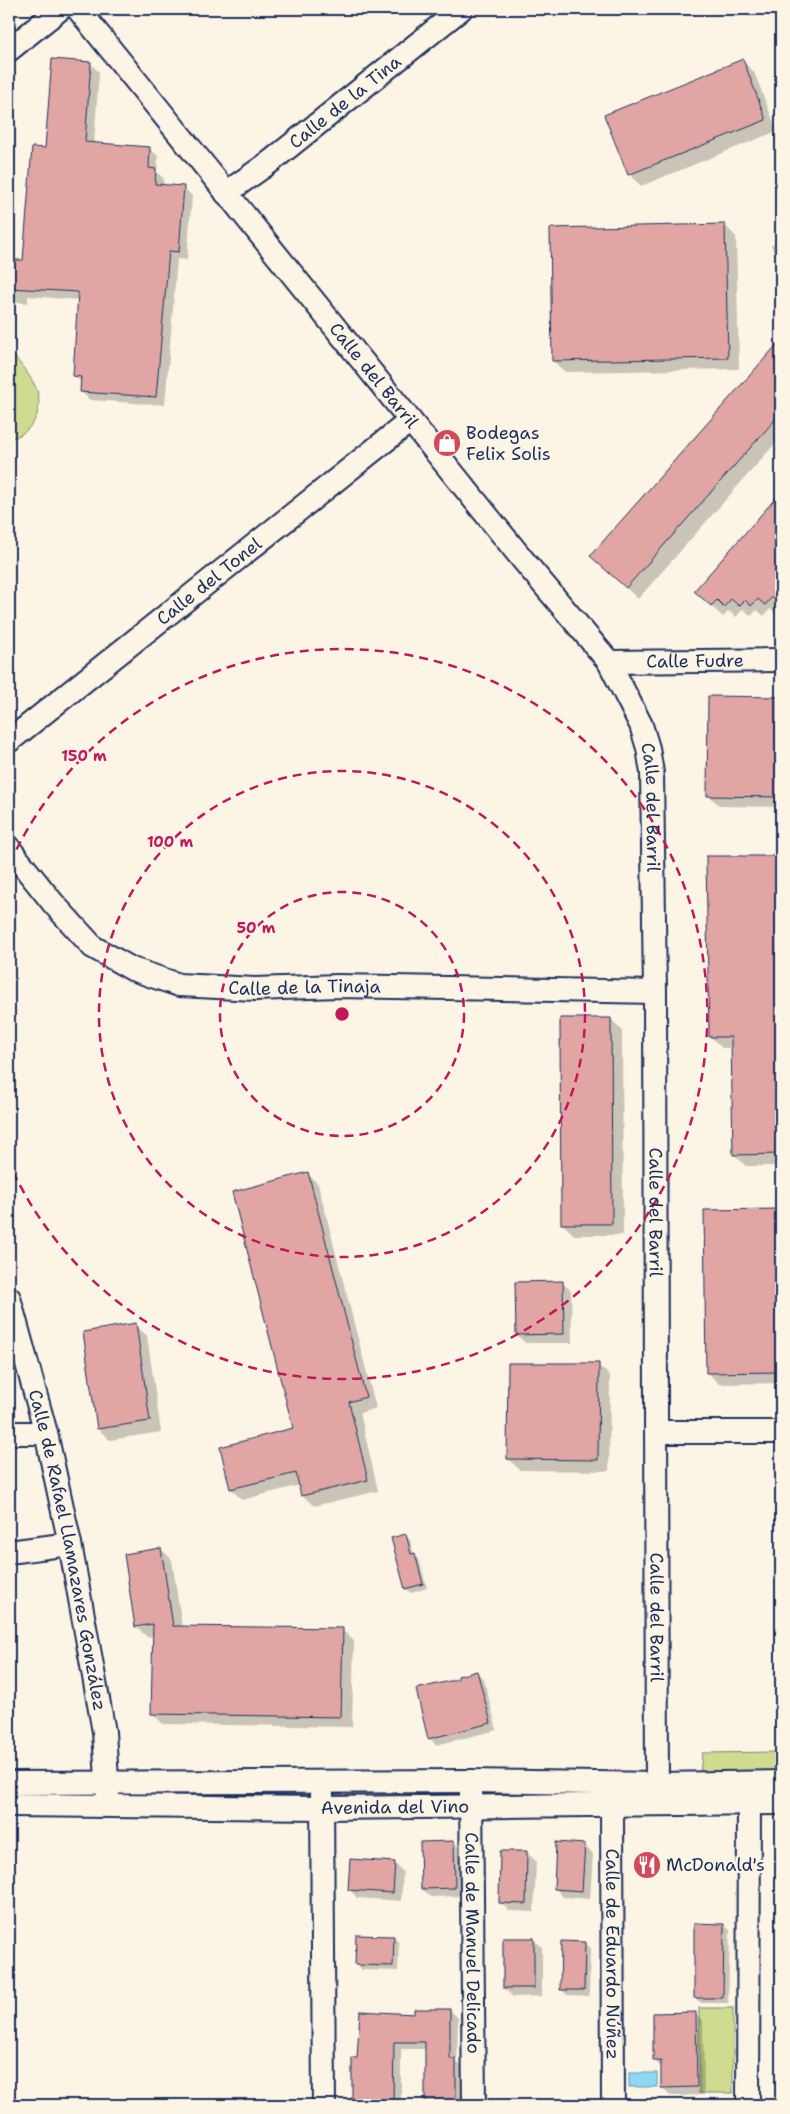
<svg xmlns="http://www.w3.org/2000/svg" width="790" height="2114" viewBox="0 0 790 2114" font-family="'Shantell Sans',sans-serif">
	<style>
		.green { fill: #cfdc90; stroke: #758677 }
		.water { fill: #90d8f2; stroke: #6194b7 }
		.shadow { fill: #0003 }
		.building { fill: #e1a6a4; stroke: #1b2f5e }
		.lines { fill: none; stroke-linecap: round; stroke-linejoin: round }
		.minor-casing { stroke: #1b2f5e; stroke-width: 26 }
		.minor { stroke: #fcf5e5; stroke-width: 22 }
		.ring { fill: none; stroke: #c2185b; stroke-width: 2.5; stroke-dasharray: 9 6 }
		.labels { text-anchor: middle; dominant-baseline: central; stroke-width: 4.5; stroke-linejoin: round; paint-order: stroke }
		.street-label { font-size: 18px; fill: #1b2f5e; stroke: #fcf5e5 }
		.poi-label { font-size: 18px; fill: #1b2f5e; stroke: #fcf5e5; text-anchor: start }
		.centre { fill: #c2185b; stroke: #fcf5e5; stroke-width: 2.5 }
		.ring-label { font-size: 15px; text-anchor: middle; font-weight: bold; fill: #c2185b; stroke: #fcf5e5; stroke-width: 4.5; stroke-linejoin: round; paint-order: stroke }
	</style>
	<rect width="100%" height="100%" fill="#fcf5e5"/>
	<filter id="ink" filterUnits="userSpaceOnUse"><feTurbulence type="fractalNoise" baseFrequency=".02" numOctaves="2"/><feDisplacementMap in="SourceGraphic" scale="10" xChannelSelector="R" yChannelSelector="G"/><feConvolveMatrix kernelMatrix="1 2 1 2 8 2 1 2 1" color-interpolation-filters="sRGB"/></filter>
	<g filter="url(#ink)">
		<g class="green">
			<path d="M9,349C17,361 28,372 34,384C47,407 33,434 9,439Z"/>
			<polygon points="781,1752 781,1775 700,1776 702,1753"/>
			<rect x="699" y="2008" width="34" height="85"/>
		</g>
		<rect class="water" x="629" y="2073" width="28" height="14"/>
		<g class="shadow">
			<polygon points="742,61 754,72 777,131 641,186 629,174"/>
			<polygon points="90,63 99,72 94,144 149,148 158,156 157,172 164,179 163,186 183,187 192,196 187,260 177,259 165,405 90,400 81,392 82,383 74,376 79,300 28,296 28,303 9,301 9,261 25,262 46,149"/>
			<polygon points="725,225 736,237 739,369 565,372 553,361"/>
			<polygon points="781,240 781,270 771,245"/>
			<polygon points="781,342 781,437 638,599 592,556"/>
			<polygon points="781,494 781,610 777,615 770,609 764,616 757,610 751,616 743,609 736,617 729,611 723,617 695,591"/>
			<polygon points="709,698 781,698 781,807 720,806 708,795"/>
			<polygon points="707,857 781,857 781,1166 746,1166 735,1155 733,1048 722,1048 711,1037"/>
			<polygon points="611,1019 622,1030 623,1235 574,1235 563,1224"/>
			<polygon points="307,1173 318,1184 376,1408 360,1413 378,1491 314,1506 302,1495 300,1485 242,1500 231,1489 221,1448 295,1429"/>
			<polygon points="706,1211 781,1211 781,1383 719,1384 707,1372"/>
			<polygon points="562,1282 571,1291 572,1343 525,1343 517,1335"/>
			<polygon points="135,1325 147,1336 161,1432 110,1440 98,1429"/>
			<polygon points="598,1365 610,1376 609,1471 520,1470 508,1459"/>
			<polygon points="405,1536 410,1540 414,1555 419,1559 427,1588 411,1593 406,1588"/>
			<polygon points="161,1549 172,1560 182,1627 342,1630 354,1641 352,1727 163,1724 152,1713 154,1636 147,1637 136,1626"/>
			<polygon points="477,1672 484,1680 497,1730 436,1745 429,1738 460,1680"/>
			<polygon points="454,1842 462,1851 463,1896 431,1897 422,1889"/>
			<polygon points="584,1845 593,1854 590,1899 563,1897 555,1888"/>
			<polygon points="527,1853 536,1861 534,1912 509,1911 500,1902"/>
			<polygon points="394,1863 403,1872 401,1901 357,1898 349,1889"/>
			<polygon points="724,1925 730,1930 728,2003 701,2003 695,1998"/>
			<polygon points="393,1937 399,1943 398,1971 362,1970 356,1965"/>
			<polygon points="533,1939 542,1947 542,1996 513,1997 504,1988"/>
			<polygon points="584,1943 590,1948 589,1996 567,1995 562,1990"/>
			<polygon points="450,2010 458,2018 457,2062 464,2069 463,2105 426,2105 427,2049 401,2049 401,2105 353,2105 353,2059 358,2059 416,2015"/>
			<polygon points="695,2014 703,2021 704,2095 670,2096 662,2088 662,2068 655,2061"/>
		</g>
		<g class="building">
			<polygon points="52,59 91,62 85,142 150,147 149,168 156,169 155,184 184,186 179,252 169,251 156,397 80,392 81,377 73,376 78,292 9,288 9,260 23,260 32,147 45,148"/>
			<polygon points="743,59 766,120 628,175 604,115"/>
			<polygon points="725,224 728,358 552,361 550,228"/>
			<polygon points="781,340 781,413 626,588 590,556"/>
			<polygon points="781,492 781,606 772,597 765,605 758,599 751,606 745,600 739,606 731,599 724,607 717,600 711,606 694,591"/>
			<polygon points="708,696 781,697 781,797 707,796"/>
			<polygon points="706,856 781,856 781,1154 733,1155 731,1037 709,1037"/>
			<polygon points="560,1018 611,1018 612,1224 561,1224"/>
			<polygon points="308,1172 366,1397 349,1402 368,1480 301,1496 296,1473 230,1489 220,1447 293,1428 232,1192"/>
			<polygon points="781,1209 781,1372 706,1373 704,1210"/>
			<polygon points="563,1281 564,1334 516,1335 515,1282"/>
			<polygon points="136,1323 150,1421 97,1429 83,1332"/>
			<polygon points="508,1363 599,1363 598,1460 507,1459"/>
			<polygon points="406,1534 411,1554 415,1553 423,1584 405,1589 391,1538"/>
			<polygon points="161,1548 173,1626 343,1628 341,1717 151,1714 153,1624 135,1627 124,1554"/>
			<polygon points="477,1671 491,1723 428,1739 416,1689 458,1679 458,1676"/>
			<polygon points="454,1841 455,1888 421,1889 420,1842"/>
			<polygon points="556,1842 585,1844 582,1891 554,1889"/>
			<polygon points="500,1851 527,1851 526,1904 499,1903"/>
			<polygon points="350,1859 395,1862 393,1893 348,1890"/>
			<polygon points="694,1923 724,1924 723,1998 694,1998"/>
			<polygon points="356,1935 394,1936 393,1966 355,1965"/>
			<rect x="503" y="1938" width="31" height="50"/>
			<polygon points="561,1941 585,1942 584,1990 560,1990"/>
			<polygon points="414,2009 450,2009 450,2059 456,2059 456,2105 425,2105 425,2042 394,2042 393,2105 352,2105 352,2058 357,2058 360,2011 414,2014"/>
			<polygon points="696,2012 697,2087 661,2088 661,2061 653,2061 653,2013"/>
		</g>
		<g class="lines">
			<defs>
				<g id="minor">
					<path id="s1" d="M78,9L523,560L609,662L641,725L648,748L652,773L655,992L657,1803"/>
					<polyline points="9,50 60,9"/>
					<path id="s2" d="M226,193L270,162L461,9"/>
					<path id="s3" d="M609,662L781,660"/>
					<path id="s4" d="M9,741L410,421"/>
					<path id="s5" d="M9,848L53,903L93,947L132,969L179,985L255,989L338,986L655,992"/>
					<path id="s6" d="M9,1298L46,1433L70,1544L104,1732L108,1796"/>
					<polyline points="656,1432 781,1432"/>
					<polyline points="9,1433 46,1433"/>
					<polyline points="9,1552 70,1544"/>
					<polyline points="9,1783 471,1781 657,1784 781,1782"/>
					<path id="s7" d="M471,1791L474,2105"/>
					<polyline points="322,1795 324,2105"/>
					<path id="s8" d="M612,1804L613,2105"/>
					<path id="s9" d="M9,1805L322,1808L781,1803"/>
					<polyline points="748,2105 749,1804"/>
				</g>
			</defs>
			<use href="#minor" class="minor-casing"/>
			<use href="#minor" class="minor"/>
		</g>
	</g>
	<g class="ring">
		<circle cx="342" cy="1014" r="122"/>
		<circle cx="342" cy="1014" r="243"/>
		<path d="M10 863A365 365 0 1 1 10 1165"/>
	</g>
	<defs>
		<symbol id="shop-disc" viewBox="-11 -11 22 22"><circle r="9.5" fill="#d1495b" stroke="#fcf5e5"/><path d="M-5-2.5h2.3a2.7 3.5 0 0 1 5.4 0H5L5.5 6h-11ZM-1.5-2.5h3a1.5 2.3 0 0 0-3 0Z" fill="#fff"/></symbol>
		<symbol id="restaurant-disc" viewBox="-11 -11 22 22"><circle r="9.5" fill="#d1495b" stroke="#fcf5e5"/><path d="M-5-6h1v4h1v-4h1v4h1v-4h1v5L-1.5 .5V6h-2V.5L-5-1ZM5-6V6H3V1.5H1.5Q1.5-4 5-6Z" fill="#fff"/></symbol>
	</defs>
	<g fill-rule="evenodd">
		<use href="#shop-disc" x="431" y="427" width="32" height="32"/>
		<use href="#restaurant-disc" x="631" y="1849" width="32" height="32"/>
	</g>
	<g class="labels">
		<g class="street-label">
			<text stroke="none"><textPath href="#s2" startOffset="150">Calle de la Tina</textPath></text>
			<text stroke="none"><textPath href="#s1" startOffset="471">Calle del Barril</textPath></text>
			<text stroke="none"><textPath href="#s4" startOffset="256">Calle del Tonel</textPath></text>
			<text stroke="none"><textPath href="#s3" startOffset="86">Calle Fudre</textPath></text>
			<text stroke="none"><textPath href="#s1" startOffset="996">Calle del Barril</textPath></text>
			<text stroke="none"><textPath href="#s5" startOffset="350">Calle de la Tinaja</textPath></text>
			<text stroke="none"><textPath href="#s1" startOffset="1401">Calle del Barril</textPath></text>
			<text stroke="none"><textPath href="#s6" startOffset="259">Calle de Rafael Llamazares González</textPath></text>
			<text stroke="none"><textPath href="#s1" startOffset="1806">Calle del Barril</textPath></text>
			<text stroke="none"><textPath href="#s9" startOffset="386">Avenida del Vino</textPath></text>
			<text stroke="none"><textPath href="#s7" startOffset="152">Calle de Manuel Delicado</textPath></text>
			<text stroke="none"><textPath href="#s8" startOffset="150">Calle de Eduardo Núñez</textPath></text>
		</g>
		<g class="poi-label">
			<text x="466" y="433">Bodegas<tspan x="466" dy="21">Felix Solis</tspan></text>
			<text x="666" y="1865">McDonald's</text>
		</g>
	</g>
	<circle cx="342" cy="1014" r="8" class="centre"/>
	<g class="ring-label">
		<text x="84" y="761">150 m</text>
		<text x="170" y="847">100 m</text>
		<text x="256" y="933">50 m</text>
	</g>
	<rect width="790" height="2114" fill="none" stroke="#fcf5e5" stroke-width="30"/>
	<rect x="15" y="15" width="760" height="2084" fill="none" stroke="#1b2f5e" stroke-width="2" filter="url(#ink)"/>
</svg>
